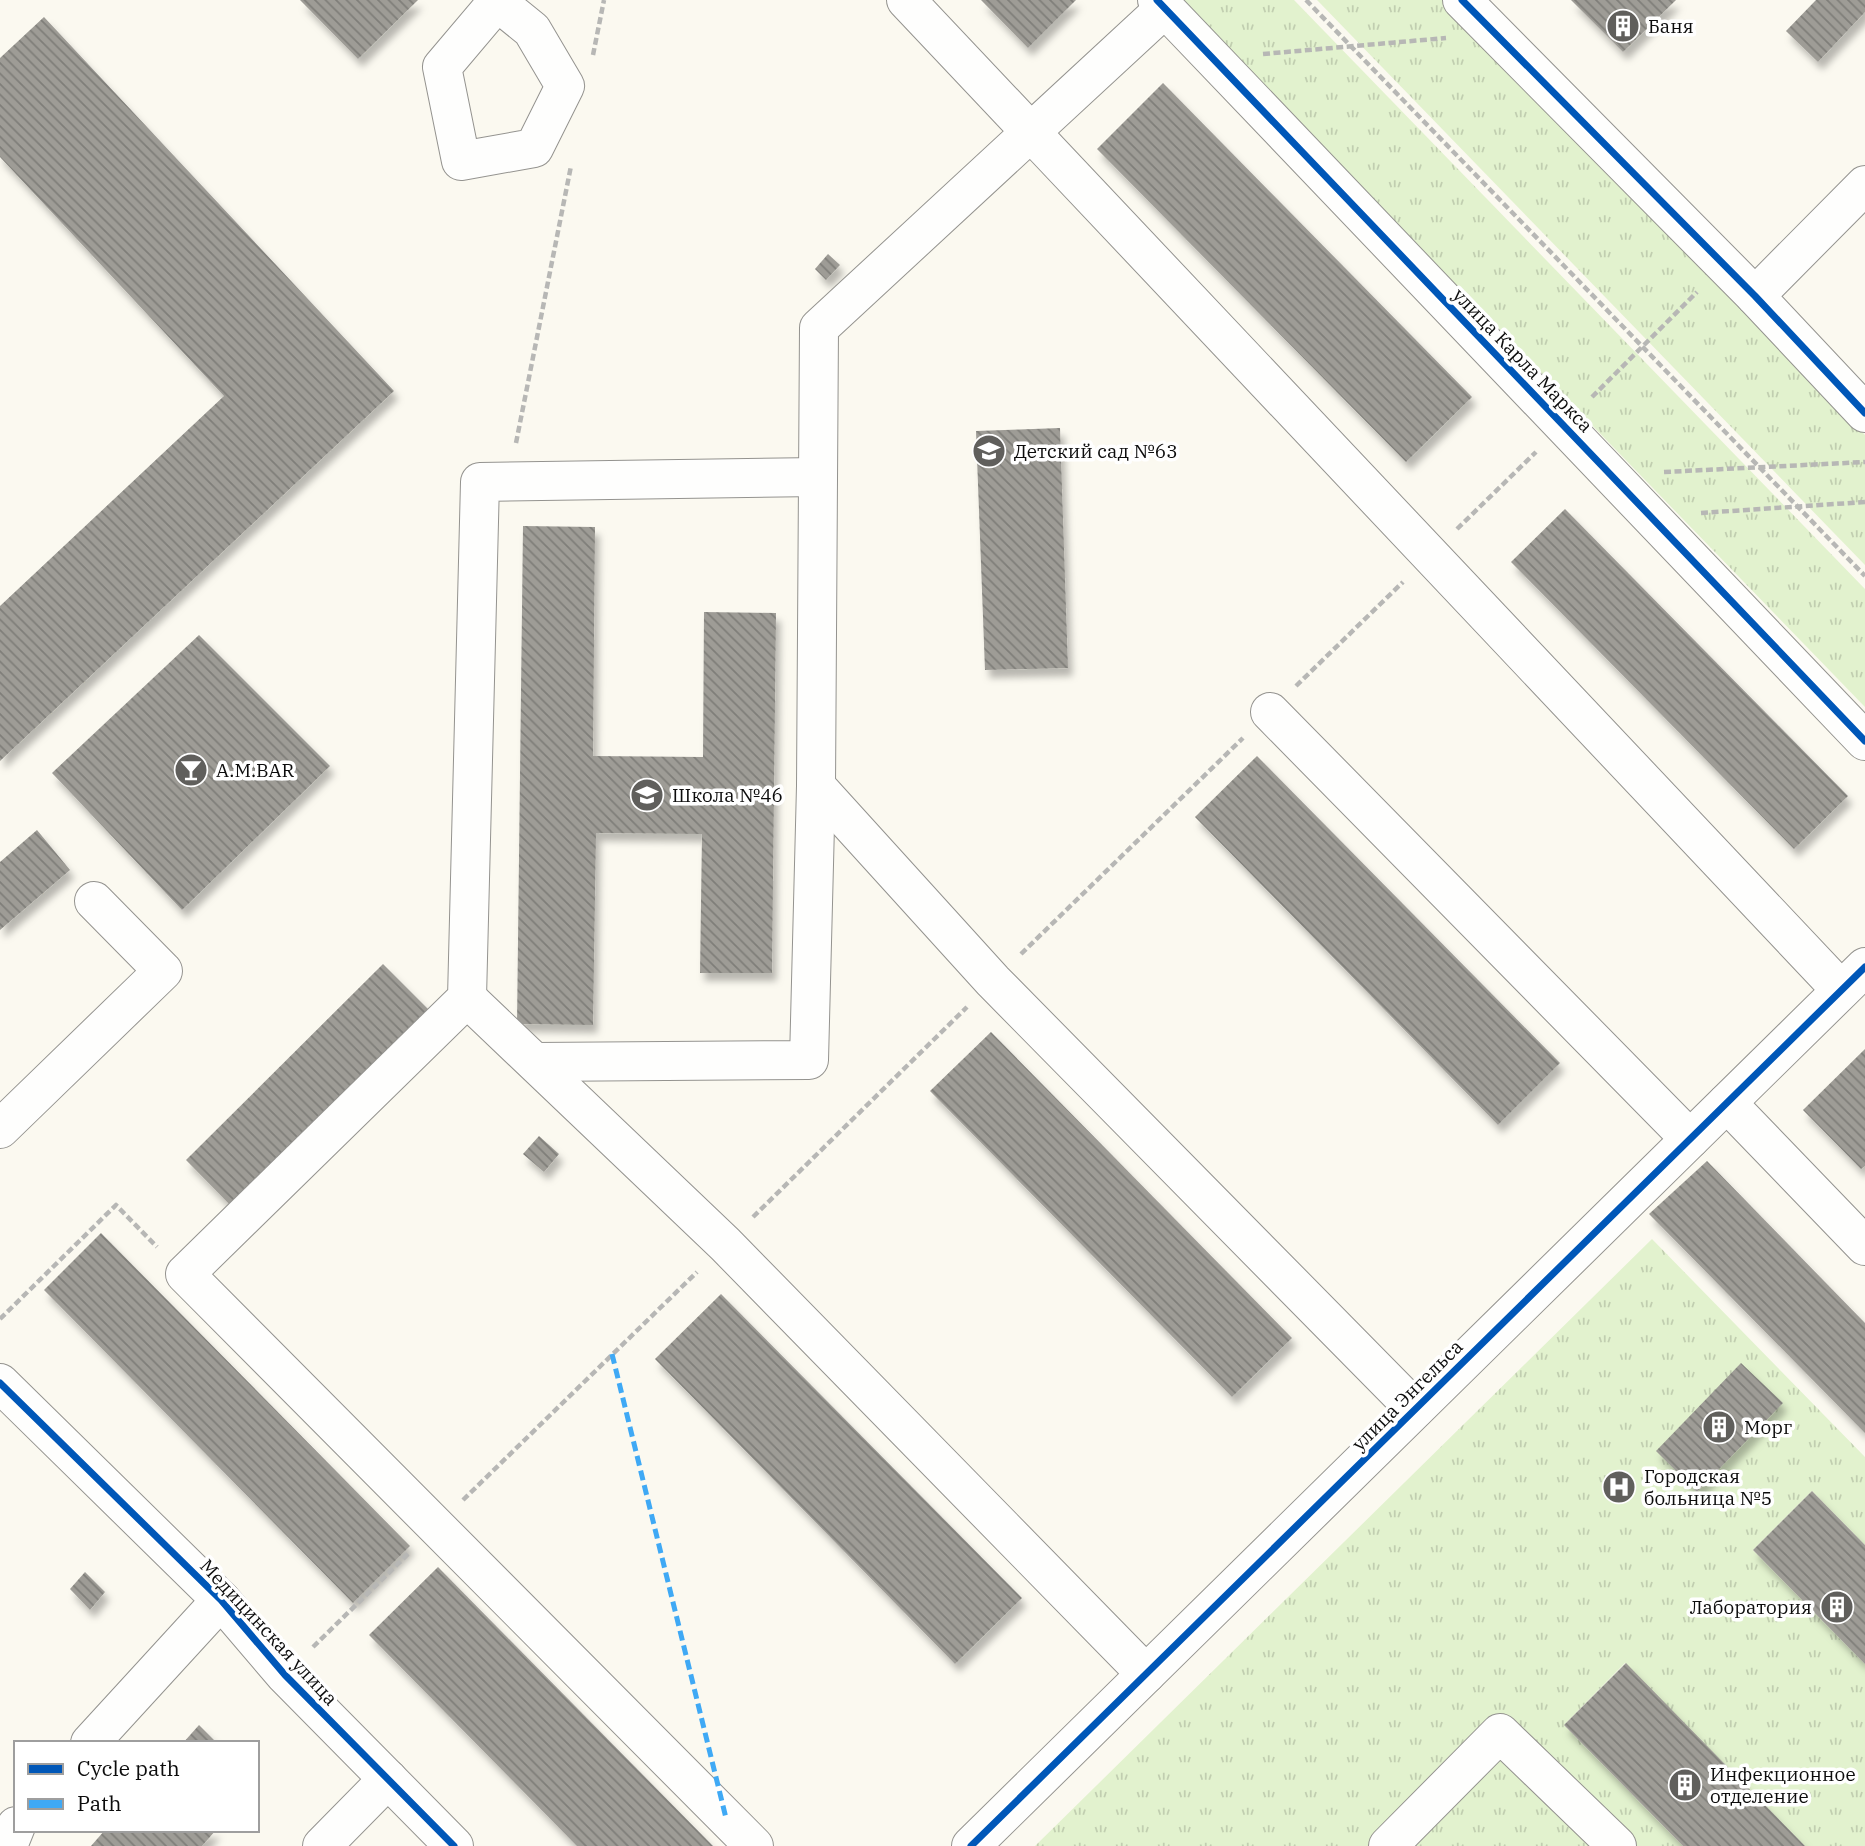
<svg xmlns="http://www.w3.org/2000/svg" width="1865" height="1846" viewBox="0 0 1865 1846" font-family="'IBM Plex Serif',serif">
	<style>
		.park { fill: url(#park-tufts) }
		.building { fill: url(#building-back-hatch); filter: url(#shadow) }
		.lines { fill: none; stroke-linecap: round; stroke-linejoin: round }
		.minor-casing { stroke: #94938f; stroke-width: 40 }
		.path { stroke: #b7b7b5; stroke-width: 4.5; stroke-dasharray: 7 3.5; stroke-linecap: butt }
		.minor { stroke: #fefefd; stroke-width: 38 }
		.quiet { stroke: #3fa9f5; stroke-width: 5; stroke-dasharray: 10 5; stroke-linecap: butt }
		.cycleway-casing { stroke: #fff; stroke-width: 11 }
		.cycleway { stroke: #0057b8; stroke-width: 7 }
		.labels { text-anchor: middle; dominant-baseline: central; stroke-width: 7; stroke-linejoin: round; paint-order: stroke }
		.poi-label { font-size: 19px; fill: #0c0c0c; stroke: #fff; text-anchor: start }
		.street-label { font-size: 19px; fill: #0c0c0c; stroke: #fff }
	</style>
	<defs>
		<pattern id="park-tufts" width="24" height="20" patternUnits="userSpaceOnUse" patternTransform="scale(1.75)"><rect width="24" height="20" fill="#e2f2ce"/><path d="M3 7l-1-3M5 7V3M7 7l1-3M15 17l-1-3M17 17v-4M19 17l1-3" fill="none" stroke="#c1ceb0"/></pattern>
		<pattern id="building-back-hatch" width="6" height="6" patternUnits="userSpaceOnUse" patternTransform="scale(1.75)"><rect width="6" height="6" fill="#9e9c96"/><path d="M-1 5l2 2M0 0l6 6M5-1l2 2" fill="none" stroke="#7f7e79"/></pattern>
		<filter id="shadow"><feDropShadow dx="4.5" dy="8" stdDeviation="3.5" flood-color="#0004"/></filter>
	</defs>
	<rect width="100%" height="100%" fill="#fbf9f0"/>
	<g class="park">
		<polygon points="1180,0 1294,0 1865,589 1865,707"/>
		<polygon points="1317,0 1444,0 1865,435 1865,565"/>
		<polygon points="1652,1239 1865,1457 1865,1545 1812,1491 1753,1550 1865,1664 1865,1846 1805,1846 1625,1663 1564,1725 1683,1846 1035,1846"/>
	</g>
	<g class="building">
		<polygon points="300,0 418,0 358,59"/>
		<polygon points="981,0 1076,0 1028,48"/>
		<polygon points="1571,0 1676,0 1623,52"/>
		<polygon points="1816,0 1865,0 1865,12 1818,62 1786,31"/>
		<polygon points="44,17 394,391 0,761 0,606 224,396 0,157 0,58"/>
		<polygon points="1163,83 1472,397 1406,462 1097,149"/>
		<polygon points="828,254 840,265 826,280 815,269"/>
		<polygon points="1060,428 1068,668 985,670 976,431"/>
		<polygon points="1565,509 1848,796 1794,849 1511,562"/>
		<polygon points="523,526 595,527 593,756 703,757 704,612 776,613 772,973 700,973 702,834 596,833 593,1025 517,1024"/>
		<polygon points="199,635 330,766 182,910 52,773"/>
		<polygon points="1257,756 1560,1063 1498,1125 1195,817"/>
		<polygon points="37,830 70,870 0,930 0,862"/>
		<polygon points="383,964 435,1016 237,1212 186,1160"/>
		<polygon points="991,1032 1292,1338 1232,1397 930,1091"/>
		<polygon points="1865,1049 1865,1166 1861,1169 1803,1110"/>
		<polygon points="539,1136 559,1154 544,1172 523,1154"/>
		<polygon points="1707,1161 1865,1323 1865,1433 1649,1214"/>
		<polygon points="101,1233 410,1546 353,1603 44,1290"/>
		<polygon points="721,1294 1022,1598 955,1664 655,1359"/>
		<polygon points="1741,1363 1783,1403 1697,1492 1656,1451"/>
		<polygon points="1812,1491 1865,1545 1865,1664 1753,1550"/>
		<polygon points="438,1567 713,1846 577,1846 369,1635"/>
		<polygon points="85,1572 105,1592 90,1610 70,1589"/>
		<polygon points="1626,1663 1805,1846 1683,1846 1564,1725"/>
		<polygon points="199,1725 217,1743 183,1743"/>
		<polygon points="105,1830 216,1830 202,1846 91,1846"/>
	</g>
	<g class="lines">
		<defs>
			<g id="minor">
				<polyline points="495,0 532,30 565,86 534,148 461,161 442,67 497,2"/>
				<polyline points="906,0 1841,990"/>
				<polyline points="1157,0 1865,741"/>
				<polyline points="1462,0 1755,296 1865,413"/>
				<polyline points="1165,8 819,328 816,786 993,981 1415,1409"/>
				<polyline points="1755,296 1865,185"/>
				<polyline points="1270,712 1690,1139"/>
				<polyline points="467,998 725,1244 1146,1674"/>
				<polyline points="535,1062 809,1060 816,786"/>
				<polyline points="1727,1103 1865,1246"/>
				<polyline points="0,1129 163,971 94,901"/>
				<polyline points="0,1383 221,1600 285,1675 454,1846"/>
				<polyline points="90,1743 221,1600"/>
				<polyline points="8,1846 16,1826"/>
				<polyline points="322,1846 388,1779"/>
				<polyline points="754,1846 185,1274 467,998 480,482 818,477"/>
				<polyline points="971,1846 1865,967"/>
				<polyline points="1388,1846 1500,1733 1617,1846"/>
			</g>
		</defs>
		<use href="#minor" class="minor-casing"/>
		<g class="path">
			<polyline points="1306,0 1865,576"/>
			<polyline points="1263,54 1446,38"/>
			<polyline points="593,55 604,0"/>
			<polyline points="1592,397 1697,292"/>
			<polyline points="516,443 571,166"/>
			<polyline points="1664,472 1865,462"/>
			<polyline points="1701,513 1865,502"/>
			<polyline points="1457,529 1536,452"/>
			<polyline points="1296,686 1403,582"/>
			<polyline points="1021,954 1243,738"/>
			<polyline points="753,1217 967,1007"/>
			<polyline points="0,1319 116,1205 157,1247"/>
			<polyline points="463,1500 697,1272"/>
			<polyline points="313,1647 409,1553"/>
		</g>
		<use href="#minor" class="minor"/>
		<polyline class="quiet" points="612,1354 726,1818"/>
		<defs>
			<g id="cycleway">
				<polyline points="1157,0 1865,741"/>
				<polyline points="1462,0 1755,296 1865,413"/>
				<polyline points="0,1383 221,1600 285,1675 454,1846"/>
				<polyline points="971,1846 1865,967"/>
			</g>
		</defs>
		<use href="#cycleway" class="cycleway-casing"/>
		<use href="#cycleway" class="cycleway"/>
	</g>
	<defs>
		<symbol id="building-disc" viewBox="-11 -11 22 22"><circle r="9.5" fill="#605f5c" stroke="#fff"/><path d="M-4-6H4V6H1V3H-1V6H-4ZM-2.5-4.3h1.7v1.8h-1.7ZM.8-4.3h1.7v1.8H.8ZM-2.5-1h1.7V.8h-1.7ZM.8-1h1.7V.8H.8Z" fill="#fff"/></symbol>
		<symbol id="school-disc" viewBox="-11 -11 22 22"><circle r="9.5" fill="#605f5c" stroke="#fff"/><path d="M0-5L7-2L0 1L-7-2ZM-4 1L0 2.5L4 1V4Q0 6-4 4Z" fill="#fff"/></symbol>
		<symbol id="bar-disc" viewBox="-11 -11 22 22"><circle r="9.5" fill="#605f5c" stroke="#fff"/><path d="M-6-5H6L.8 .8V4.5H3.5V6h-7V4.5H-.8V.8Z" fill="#fff"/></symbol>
		<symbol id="hospital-disc" viewBox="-11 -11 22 22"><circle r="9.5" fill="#605f5c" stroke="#fff"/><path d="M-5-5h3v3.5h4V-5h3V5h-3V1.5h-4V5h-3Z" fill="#fff"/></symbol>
	</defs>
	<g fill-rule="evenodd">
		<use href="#building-disc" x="1604" y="7" width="38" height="38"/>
		<use href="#school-disc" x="970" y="432" width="38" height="38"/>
		<use href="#bar-disc" x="172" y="751" width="38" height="38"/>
		<use href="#school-disc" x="628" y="776" width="38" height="38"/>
		<use href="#building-disc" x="1700" y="1408" width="38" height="38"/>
		<use href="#hospital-disc" x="1600" y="1468" width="38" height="38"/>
		<use href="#building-disc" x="1818" y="1588" width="38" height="38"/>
		<use href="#building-disc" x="1666" y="1766" width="38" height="38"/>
	</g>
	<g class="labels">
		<g class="poi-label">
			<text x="1648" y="26">Баня</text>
			<text x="1014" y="451">Детский сад №63</text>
			<text x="216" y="770">А.М.BAR</text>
			<text x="672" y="795">Школа №46</text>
			<text x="1744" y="1427">Морг</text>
			<text x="1644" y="1476">Городская<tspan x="1644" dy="22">больница №5</tspan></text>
			<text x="1812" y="1607" text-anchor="end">Лаборатория</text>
			<text x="1710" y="1774">Инфекционное<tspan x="1710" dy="22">отделение</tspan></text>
		</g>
		<g class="street-label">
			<text transform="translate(1523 360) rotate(46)">улица Карла Маркса</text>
			<text transform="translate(1407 1395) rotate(-45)">улица Энгельса</text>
			<text transform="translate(269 1632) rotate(47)">Медицинская улица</text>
		</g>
	</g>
	<rect x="14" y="1741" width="245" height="91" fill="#ffffff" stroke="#9e9e9e" stroke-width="2"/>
	<rect x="28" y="1764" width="35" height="10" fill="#0057b8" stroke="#9e9e9e" stroke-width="2"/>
	<text x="77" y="1776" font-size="21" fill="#0c0c0c">Cycle path</text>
	<rect x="28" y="1799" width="35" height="10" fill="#3fa9f5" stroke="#9e9e9e" stroke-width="2"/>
	<text x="77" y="1811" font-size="21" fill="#0c0c0c">Path</text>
</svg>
